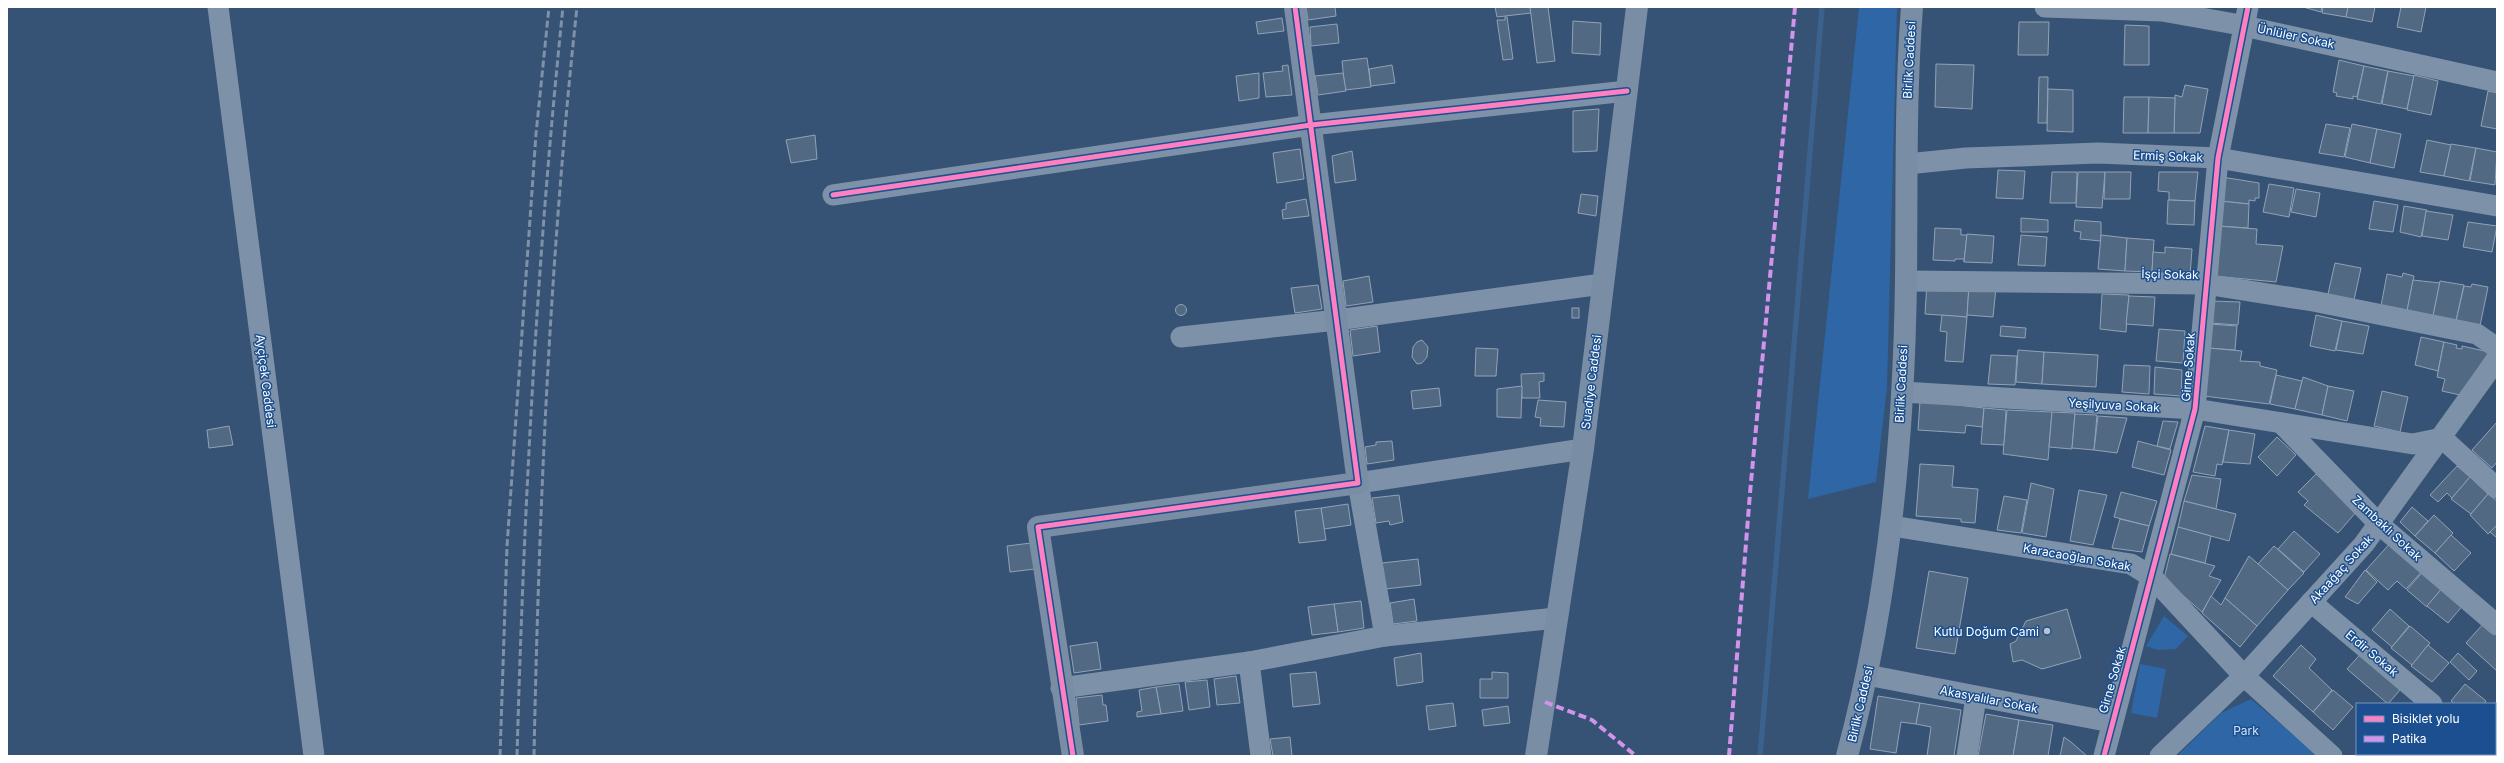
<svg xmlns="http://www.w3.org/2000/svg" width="2504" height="763" viewBox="0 0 2504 763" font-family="Inter,sans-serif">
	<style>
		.green { fill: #2f66a5 }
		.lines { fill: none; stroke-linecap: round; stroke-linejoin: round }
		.stream { stroke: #3b618d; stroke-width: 5.5 }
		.building { fill: #526984; stroke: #92a2b6 }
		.street { stroke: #7d92a8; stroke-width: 21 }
		.secondary { stroke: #798da4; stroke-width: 22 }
		.rail { stroke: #7e92a7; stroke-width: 3; stroke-dasharray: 7 3; stroke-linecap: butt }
		.quiet { stroke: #d193ec; stroke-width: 4; stroke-dasharray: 8 4; stroke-linecap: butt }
		.cycleway-casing { stroke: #1b4f8f; stroke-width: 8 }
		.cycleway { stroke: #ff80c0; stroke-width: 5 }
		.poi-dot { fill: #b9c2ce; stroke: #1b4f8f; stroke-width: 1.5 }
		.labels { text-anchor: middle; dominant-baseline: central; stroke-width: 3; stroke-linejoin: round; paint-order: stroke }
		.street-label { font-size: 12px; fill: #fff; stroke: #1b4f8f }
		.poi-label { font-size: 12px; fill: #fff; stroke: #1b4f8f; text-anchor: end }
		.park-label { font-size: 12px; fill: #cfe3fa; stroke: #1b4f8f }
	</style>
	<rect width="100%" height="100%" fill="#365274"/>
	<g class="green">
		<polygon points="1859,7 1897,7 1887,388 1876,482 1808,499"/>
		<polygon points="2164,616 2188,636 2176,649 2158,650 2146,646"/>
		<polygon points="2140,664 2166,669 2157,718 2131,713"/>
		<polygon points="2251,699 2318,756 2177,756 2221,713"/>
	</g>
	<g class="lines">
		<polyline class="stream" points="1760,756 1822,7"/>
	</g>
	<g class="building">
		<polygon points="1306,7 1335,7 1336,16 1308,20"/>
		<polygon points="1495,7 1530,7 1531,13 1497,17"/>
		<polygon points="1530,7 1548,7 1555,61 1537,63"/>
		<polygon points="2303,7 2322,7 2321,12"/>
		<polygon points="2323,7 2348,7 2346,17 2322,13"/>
		<polygon points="2348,7 2375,7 2372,22 2346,17"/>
		<polygon points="2401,7 2426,7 2421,32 2397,27"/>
		<polygon points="1505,17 1507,17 1513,59 1503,60 1497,20 1505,20"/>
		<polygon points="1282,18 1284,31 1258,34 1256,22"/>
		<polygon points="1573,21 1601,23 1600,55 1572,53"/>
		<polygon points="2019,22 2049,22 2048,55 2018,55"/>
		<polygon points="1337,24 1339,43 1311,46 1310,27"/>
		<polygon points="2125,25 2149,26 2149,65 2124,65"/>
		<polygon points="1367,58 1371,87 1345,90 1342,61"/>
		<polygon points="2339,60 2364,66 2357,97 2353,96 2353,99 2336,96 2337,93 2333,92"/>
		<polygon points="1936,64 1974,65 1972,109 1935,107"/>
		<polygon points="1288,65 1292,95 1266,97 1263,73 1283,71 1282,66"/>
		<polygon points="1392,65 1395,83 1371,86 1369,69"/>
		<polygon points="2364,66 2388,71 2381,104 2357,99"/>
		<polygon points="2388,71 2414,76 2407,109 2382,104"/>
		<polygon points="1259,73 1259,98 1239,101 1236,76"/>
		<polygon points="1343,73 1346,91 1318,95 1315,76"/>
		<polygon points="2414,75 2438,81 2431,115 2407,110"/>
		<polygon points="2039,77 2048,77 2047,123 2038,123"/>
		<polygon points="2185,85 2208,89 2200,133 2174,133 2175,95 2182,97"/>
		<polygon points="2048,89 2073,90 2073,132 2047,131"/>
		<polygon points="2488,91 2497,93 2497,129 2481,126"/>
		<polygon points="2124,97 2149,97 2148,133 2123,133"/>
		<polygon points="2149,97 2175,98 2174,133 2148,133"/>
		<polygon points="1599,109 1597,151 1573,152 1573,111"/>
		<polygon points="2326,124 2350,128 2344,157 2319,153"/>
		<polygon points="2352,124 2377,129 2370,163 2345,157"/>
		<polygon points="2377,129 2401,134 2394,168 2370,163"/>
		<polygon points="815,135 817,159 791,163 786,140"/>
		<polygon points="2427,140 2451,145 2444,176 2420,172"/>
		<polygon points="2451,144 2476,148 2469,181 2444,176"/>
		<polygon points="2476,148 2497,152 2495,185 2470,181"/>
		<polygon points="1300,149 1304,179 1277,183 1273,153"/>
		<polygon points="1352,151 1356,180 1335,183 1332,156"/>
		<polygon points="1998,170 2025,171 2023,199 1996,198"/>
		<polygon points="2052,172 2077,172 2076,203 2050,203"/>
		<polygon points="2078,172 2105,172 2102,208 2076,207"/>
		<polygon points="2105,172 2131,172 2130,199 2104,199"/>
		<polygon points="2159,172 2198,172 2195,201 2169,200 2169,192 2158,191"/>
		<polygon points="2222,177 2259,183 2259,198 2255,198 2255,201 2249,200 2249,204 2220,201"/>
		<polygon points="2269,184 2294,188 2289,217 2263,212"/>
		<polygon points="2296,189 2320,193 2316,217 2291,212"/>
		<polygon points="1581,194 1598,196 1596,216 1578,213"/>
		<polygon points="1306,199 1309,216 1283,219 1282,210 1286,209 1286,203"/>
		<polygon points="2168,200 2195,201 2194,225 2167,224"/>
		<polygon points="2220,201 2249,204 2248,228 2218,226"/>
		<polygon points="2374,201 2398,205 2393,232 2369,229"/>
		<polygon points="2404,206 2427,210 2421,237 2400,232"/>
		<polygon points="2426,211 2453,215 2448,240 2422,236"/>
		<polygon points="2021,218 2048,220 2048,232 2021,232"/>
		<polygon points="2075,220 2101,222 2101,241 2080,239 2081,232 2074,231"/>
		<polygon points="2468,222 2497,226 2492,252 2463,247"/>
		<polygon points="2218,226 2257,229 2256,244 2283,246 2276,282 2214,276"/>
		<polygon points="1935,228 1961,229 1961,235 1967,235 1964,262 1965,259 1955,259 1955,261 1933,260"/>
		<polygon points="1967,234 1994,236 1992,263 1964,262"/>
		<polygon points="2021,235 2047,237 2045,266 2018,265"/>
		<polygon points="2101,235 2127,238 2125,271 2098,269"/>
		<polygon points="2127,238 2154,240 2152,272 2125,271"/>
		<polygon points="2165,247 2192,249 2190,276 2152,272 2153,252 2165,253"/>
		<polygon points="2335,263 2361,268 2354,300 2328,294"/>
		<polygon points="2403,273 2414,276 2407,311 2381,306 2387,274 2402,277"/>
		<polygon points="1369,276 1373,302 1346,306 1343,281"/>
		<polygon points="2413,280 2440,283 2433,316 2407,311"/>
		<polygon points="2440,281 2464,285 2456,321 2433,316"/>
		<polygon points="1927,283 1969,286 1967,317 1925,314"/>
		<polygon points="2472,284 2488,287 2480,326 2456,321 2464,286 2471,287"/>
		<polygon points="1318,285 1322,309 1295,313 1291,288"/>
		<polygon points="1969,286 1996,288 1993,317 1967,315"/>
		<polygon points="2102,294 2129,295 2126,332 2100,329"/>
		<polygon points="2129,296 2155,297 2153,326 2126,324"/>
		<polygon points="2211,301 2240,302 2238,325 2210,323"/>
		<circle cx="1181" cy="310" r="5.5"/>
		<rect x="1572" y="308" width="7" height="10"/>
		<polygon points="1942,315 1967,317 1963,362 1945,361 1947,332 1940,331"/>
		<polygon points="2316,315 2342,321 2335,351 2310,346"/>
		<polygon points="2342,321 2369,326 2363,354 2336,350"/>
		<polygon points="2210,324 2237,326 2235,350 2208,348"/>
		<polygon points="1377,326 1380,352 1353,356 1350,330"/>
		<polygon points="2001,326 2026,328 2025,338 2000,336"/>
		<polygon points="2159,329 2185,331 2183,363 2156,361"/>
		<polygon points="2421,337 2444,342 2438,371 2415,365"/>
		<polygon points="1422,340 1428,347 1427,357 1422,363 1417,364 1412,357 1413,347 1417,342"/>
		<polygon points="2444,342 2457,345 2456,348 2462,349 2462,346 2489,352 2460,395 2442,391 2445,379 2437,377"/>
		<polygon points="1476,348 1498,349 1496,376 1475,376"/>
		<polygon points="2209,348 2242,351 2240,361 2260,362 2260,366 2277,370 2269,404 2204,396"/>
		<polygon points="2018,350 2044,352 2042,384 2016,382"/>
		<polygon points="2044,352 2098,355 2096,387 2042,384"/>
		<polygon points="1991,355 2017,356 2015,385 1988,384"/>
		<polygon points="2124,365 2150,366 2149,394 2122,392"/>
		<polygon points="2155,367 2182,370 2181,396 2154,394"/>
		<polygon points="1544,373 1544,381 1539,382 1540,398 1522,398 1521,374"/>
		<polygon points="2276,375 2302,381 2295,409 2270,404"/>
		<polygon points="2303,377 2328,386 2322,415 2295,409"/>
		<polygon points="1522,386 1521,418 1497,417 1497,389"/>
		<polygon points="2328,386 2354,391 2347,421 2322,415"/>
		<polygon points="1439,388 1441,406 1413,409 1411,391"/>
		<polygon points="2382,391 2408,397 2400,432 2374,426"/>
		<polygon points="1538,400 1566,402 1564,427 1540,426 1541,418 1535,417"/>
		<polygon points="1920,401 1984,408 1982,427 1966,425 1965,433 1918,430"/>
		<polygon points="1984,408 2006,410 2004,445 1981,444"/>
		<polygon points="2007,410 2052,412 2048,460 2003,454"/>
		<polygon points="2052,412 2075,413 2072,449 2049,447"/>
		<polygon points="2075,414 2097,415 2094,450 2072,448"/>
		<polygon points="2098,416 2127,418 2117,453 2094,450"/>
		<polygon points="2163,421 2178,422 2170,449 2157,446"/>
		<polygon points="2497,422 2497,462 2492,468 2472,450"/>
		<polygon points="229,426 233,445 209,448 207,430"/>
		<polygon points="2205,426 2229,430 2222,465 2217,464 2215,476 2193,472"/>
		<polygon points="2229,430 2255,434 2250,464 2223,462"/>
		<polygon points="2277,437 2296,455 2277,476 2258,457"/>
		<polygon points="1392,441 1394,460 1367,464 1365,447 1376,445 1376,442"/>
		<polygon points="2138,441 2171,450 2164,475 2132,467"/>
		<polygon points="1920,464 1954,466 1952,487 1978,489 1975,523 1961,522 1961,519 1916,516"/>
		<polygon points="2457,466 2470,477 2452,498 2447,493 2438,502 2430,495"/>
		<polygon points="2316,474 2357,511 2338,533 2304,505 2308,501 2298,492"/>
		<polygon points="2192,475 2221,479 2216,509 2184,501"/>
		<polygon points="2470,477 2488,494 2471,514 2451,499"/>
		<polygon points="2031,483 2054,489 2046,537 2022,533"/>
		<polygon points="2079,490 2107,495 2093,545 2070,541"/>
		<polygon points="2121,492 2157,501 2149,526 2114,517"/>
		<polygon points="2488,494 2497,501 2497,525 2488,534 2470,515"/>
		<polygon points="1399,495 1403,522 1390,525 1389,521 1376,523 1372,498"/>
		<polygon points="2004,496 2027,500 2021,533 1997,530"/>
		<polygon points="2184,501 2236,514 2229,541 2178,527"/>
		<polygon points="1348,504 1351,525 1324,529 1321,508"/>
		<polygon points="2412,507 2428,521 2415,536 2400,522"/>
		<polygon points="1321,508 1326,540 1299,543 1295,511"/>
		<polygon points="2434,515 2453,533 2435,553 2415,536"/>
		<polygon points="2120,519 2149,526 2142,552 2112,548"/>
		<polygon points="2497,525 2497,538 2490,532"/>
		<polygon points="2178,527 2211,536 2205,563 2171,554"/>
		<polygon points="2294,531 2320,554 2304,572 2278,549"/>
		<polygon points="2451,535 2471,553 2454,571 2435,553"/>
		<polygon points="2393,540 2424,569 2406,589 2397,581 2388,590 2366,570"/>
		<polygon points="1031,543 1035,569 1010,572 1007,546"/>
		<polygon points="2274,546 2304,573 2288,590 2258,564"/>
		<polygon points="2170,554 2215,566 2209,576 2221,580 2202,612 2164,579"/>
		<polygon points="2249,556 2288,590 2257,626 2225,598"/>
		<polygon points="1418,559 1421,585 1385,589 1382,563"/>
		<polygon points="2425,569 2444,586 2427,607 2407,590"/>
		<polygon points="2365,570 2377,582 2358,604 2345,597"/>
		<polygon points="1929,571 1968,578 1955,654 1916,648"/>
		<polygon points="2444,586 2464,604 2448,623 2427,606"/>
		<polygon points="2211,596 2221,605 2225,598 2257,626 2240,647 2202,613"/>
		<polygon points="1414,599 1417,621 1393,624 1390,603"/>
		<polygon points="1361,601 1364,628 1338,632 1334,604"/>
		<polygon points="1334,604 1338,632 1312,635 1308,607"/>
		<polygon points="2067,609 2081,658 2042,669 2022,660 2013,662 2010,644 2016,641 2026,621"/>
		<polygon points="2390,609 2409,626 2392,647 2372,630"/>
		<polygon points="2484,623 2497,634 2497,671 2466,643"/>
		<polygon points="2410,626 2430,643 2412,665 2391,648"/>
		<polygon points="1097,642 1101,669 1074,673 1070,646"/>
		<polygon points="2301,645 2316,659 2309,668 2332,690 2313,712 2273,676"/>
		<polygon points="2428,645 2449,663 2432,682 2411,666"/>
		<polygon points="2365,649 2405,684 2388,704 2347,669"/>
		<polygon points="1421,653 1423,682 1397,686 1394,658"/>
		<polygon points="2458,653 2477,671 2469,680 2450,662"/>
		<polygon points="1316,672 1320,704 1293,707 1290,674"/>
		<polygon points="1492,672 1508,673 1508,698 1480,698 1480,679 1492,679"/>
		<polygon points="1236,676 1240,703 1217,705 1214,679"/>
		<polygon points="1207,680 1210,707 1189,710 1185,682"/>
		<polygon points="1179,684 1183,711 1161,714 1156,687"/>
		<polygon points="2465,684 2486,701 2484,704 2455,704 2451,701"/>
		<polygon points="1156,687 1161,714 1137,717 1137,712 1142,711 1139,690"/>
		<polygon points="2333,690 2353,707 2333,730 2313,712"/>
		<polygon points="1102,695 1103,705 1106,705 1108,721 1079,725 1076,698"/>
		<polygon points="1878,696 1920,703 1916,724 1901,722 1896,753 1870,749"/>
		<polygon points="1453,703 1456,726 1429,730 1426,706"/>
		<polygon points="1920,703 1961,710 1954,756 1927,756 1931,727 1916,724"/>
		<polygon points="1508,706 1510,723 1484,726 1482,710"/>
		<polygon points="1986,714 2019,720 2013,756 1978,756"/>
		<polygon points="2019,720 2053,725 2048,756 2013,756"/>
		<polygon points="1290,737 1292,756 1273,756 1270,739"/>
		<polygon points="2064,737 2071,742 2087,756 2060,756"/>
		<polygon points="2383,754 2404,754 2406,756 2381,756"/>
		<polygon points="2451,754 2483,754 2484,756 2449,756"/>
	</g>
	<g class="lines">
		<g class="street">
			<polyline points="218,7 314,756"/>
			<polyline points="2045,7 2162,11 2235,24 2497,82"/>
			<polyline points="1907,164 1966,158 2098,153 2218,158 2497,206"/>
			<polyline points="833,195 1311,125 1627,91"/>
			<polyline points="1906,281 2205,284 2313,301 2477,334 2497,348"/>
			<polyline points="1181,337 1337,320 1602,284"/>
			<polyline points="1902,392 2195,409 2413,444 2442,438 2497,488"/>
			<polyline points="2283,425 2380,525 2497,625"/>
			<polyline points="1892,526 2131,564 2152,577 2244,676 2332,756"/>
			<polyline points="2311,602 2432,704"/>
			<polyline points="1385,636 1358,483 1583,449"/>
			<polyline points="1249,662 1261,756"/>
			<polyline points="1867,675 2111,722"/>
			<polyline points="1061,688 1249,662 1385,636 1556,618"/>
			<polyline points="2491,754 2494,756"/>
			<polyline points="1967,756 1976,697"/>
			<polyline points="2104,756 2195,409 2218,158 2248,7"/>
			<polyline points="2160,756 2244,676 2364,544 2497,359"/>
		</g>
		<g class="secondary">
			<polyline points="1073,756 1038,527 1358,483 1295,7"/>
			<polyline points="1536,756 1583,449 1637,7"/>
			<path d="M1847,756C1889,601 1904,439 1906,280C1907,189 1905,98 1912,7"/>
		</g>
		<g class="rail">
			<polyline points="500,756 507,546 536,134 549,7"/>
			<path d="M517,756C524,506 537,256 563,7"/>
			<path d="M534,756C539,506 550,255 577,7"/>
		</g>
		<g class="quiet">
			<polyline points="1545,702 1592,720 1636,756"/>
			<polyline points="1729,756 1750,493 1795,7"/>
		</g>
		<defs>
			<g id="cycleway">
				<polyline points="833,195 1311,125 1627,91"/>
				<polyline points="1073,756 1038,527 1358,483 1295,7"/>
				<polyline points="2104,756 2195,409 2218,158 2248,7"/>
			</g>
		</defs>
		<use href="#cycleway" class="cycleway-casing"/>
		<use href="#cycleway" class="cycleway"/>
	</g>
	<circle class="poi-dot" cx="2047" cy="631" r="4"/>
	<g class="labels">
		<g class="street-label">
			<text transform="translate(2296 36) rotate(12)">Ünlüler Sokak</text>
			<text transform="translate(1909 60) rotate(-87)">Birlik Caddesi</text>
			<text transform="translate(2168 156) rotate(2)">Ermiş Sokak</text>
			<text transform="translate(2170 274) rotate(1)">İşçi Sokak</text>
			<text transform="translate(2188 367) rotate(-86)">Girne Sokak</text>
			<text transform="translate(266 381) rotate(83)">Ayçiçek Caddesi</text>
			<text transform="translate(1591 382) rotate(-83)">Suadiye Caddesi</text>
			<text transform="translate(1901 384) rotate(-87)">Birlik Caddesi</text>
			<text transform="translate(2114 405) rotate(3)">Yeşilyuva Sokak</text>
			<text transform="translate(2387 528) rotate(43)">Zambaklı Sokak</text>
			<text transform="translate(2077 557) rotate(10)">Karacaoğlan Sokak</text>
			<text transform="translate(2341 569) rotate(-48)">Akaağaç Sokak</text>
			<text transform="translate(2372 653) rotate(40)">Erdir Sokak</text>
			<text transform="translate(2112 680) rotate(-74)">Girne Sokak</text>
			<text transform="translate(1989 699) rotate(11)">Akasyalılar Sokak</text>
			<text transform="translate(1860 704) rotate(-77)">Birlik Caddesi</text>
		</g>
		<g class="poi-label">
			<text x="2039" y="631">Kutlu Doğum Cami</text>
		</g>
		<g class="park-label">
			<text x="2246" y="730">Park</text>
		</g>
	</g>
	<rect width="2504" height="763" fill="none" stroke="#ffffff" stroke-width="16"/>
	<rect x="2356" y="703" width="140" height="52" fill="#1b4f8f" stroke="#7695bc"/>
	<rect x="2364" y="716" width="20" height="6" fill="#ff80c0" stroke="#7695bc"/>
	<text x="2392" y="723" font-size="12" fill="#ffffff">Bisiklet yolu</text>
	<rect x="2364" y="736" width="20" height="6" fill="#d193ec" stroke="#7695bc"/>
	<text x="2392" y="743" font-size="12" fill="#ffffff">Patika</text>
</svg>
